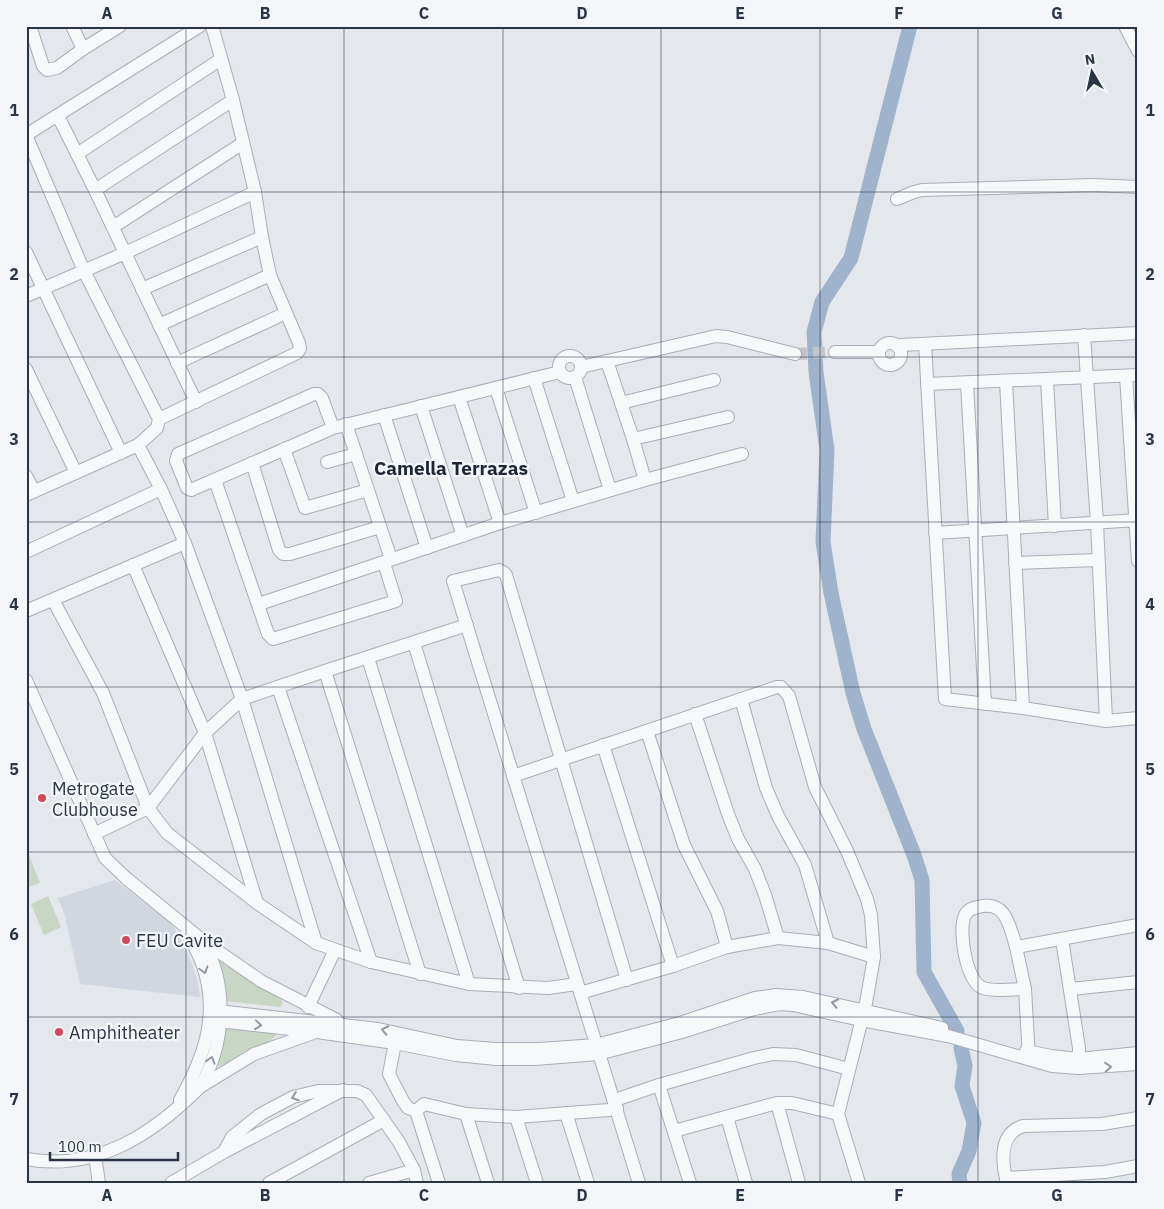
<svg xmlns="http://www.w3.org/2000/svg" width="1164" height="1209" viewBox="0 0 1164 1209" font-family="'IBM Plex Sans',sans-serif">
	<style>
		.built { fill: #d2d6de }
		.green { fill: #c9d6c5 }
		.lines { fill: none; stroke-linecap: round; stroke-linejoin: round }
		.river { stroke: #9fb4cc; stroke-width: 15 }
		.minor-tunnel { stroke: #bfc3cb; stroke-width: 12; stroke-dasharray: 12 6; stroke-linecap: butt }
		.minor-casing { stroke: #a9aeb7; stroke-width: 14 }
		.minor { stroke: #f7f8fa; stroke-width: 12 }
		.oneway { stroke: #9196a0 }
		.grid { fill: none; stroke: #2b3445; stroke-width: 1; stroke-opacity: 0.55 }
		.poi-dot { fill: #d1495b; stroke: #f4f6f9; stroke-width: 2 }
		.labels { text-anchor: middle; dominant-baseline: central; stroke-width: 4.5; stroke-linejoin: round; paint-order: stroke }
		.poi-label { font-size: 18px; fill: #2b3445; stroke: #f4f6f9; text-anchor: start }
		.neighbourhood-label { font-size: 19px; font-weight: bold; fill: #1d2536; stroke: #f4f6f9 }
		.neatline { fill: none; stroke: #2b3445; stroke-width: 2 }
		.grid-label { font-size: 16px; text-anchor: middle; font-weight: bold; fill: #2b3445 }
	</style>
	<rect width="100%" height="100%" fill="#e4e7ec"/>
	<polygon class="built" points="115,880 171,923 183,942 192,964 198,983 200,997 80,984 65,916 58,898"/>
	<g class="green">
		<polygon points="26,847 40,883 26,888"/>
		<polygon points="48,896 61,927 44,935 31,904"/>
		<polygon points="220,961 224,961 279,997 283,1003 280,1007 225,1001 217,963"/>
		<path d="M227,1024L275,1029L277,1034C271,1044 254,1045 244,1051C236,1056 229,1063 219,1066L215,1062Z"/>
	</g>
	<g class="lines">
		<g class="river">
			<polyline points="910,26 851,258 822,302 814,332 816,372 827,450 823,542 831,593 853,693 864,729 914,855 922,880 924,972 957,1031"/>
			<polyline points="960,1183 959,1174 969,1151 974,1123 962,1086 965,1066 961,1048"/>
		</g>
		<polyline class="minor-tunnel" points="795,354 835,352"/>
		<defs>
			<g id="minor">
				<polyline points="30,26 43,66 47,70 57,68 83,49 120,26"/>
				<polyline points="72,26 83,49"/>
				<polyline points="1125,26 1138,51"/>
				<polyline points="58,116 95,190 196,402"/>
				<polyline points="26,135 84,271 159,419 157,428 138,445 161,489 185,543"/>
				<polyline points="26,135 200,26"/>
				<polyline points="77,154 221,59"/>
				<polyline points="95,190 233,100"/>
				<polyline points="897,199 914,192 922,190 1093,185 1138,187"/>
				<polyline points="113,227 243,143"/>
				<polyline points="26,252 121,453"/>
				<polyline points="142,289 262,237"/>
				<polyline points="26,296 125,253 255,192"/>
				<polyline points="159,325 270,275"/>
				<polyline points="1084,335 1097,523 1106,721"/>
				<circle cx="890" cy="354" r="11"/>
				<polyline points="925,344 945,699 1023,708 1106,721 1138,718"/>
				<polyline points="897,346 901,345 1138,333"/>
				<polyline points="835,352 879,352"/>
				<circle cx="570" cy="367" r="11"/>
				<polyline points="607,361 633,439 645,480"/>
				<polyline points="177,363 286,313"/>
				<polyline points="581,367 716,336 727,337 795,354"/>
				<polyline points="26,369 76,473"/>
				<polyline points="1126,376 1138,561"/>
				<polyline points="575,377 610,490"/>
				<polyline points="534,378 573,501"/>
				<polyline points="1047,379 1055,526"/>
				<polyline points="1006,381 1023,708"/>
				<polyline points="967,383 985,704"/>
				<polyline points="927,384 1138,375"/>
				<polyline points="496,388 536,513"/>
				<polyline points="459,397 500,523"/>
				<polyline points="621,403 714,380"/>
				<polyline points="421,406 463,536"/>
				<polyline points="384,415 427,548"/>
				<polyline points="159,419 297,353 300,349 299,343 270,275 262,237 255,192 233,100 212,26"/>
				<polyline points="346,424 391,559"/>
				<polyline points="333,428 322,398 318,394 314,394 178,454 176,461 187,488 191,490 333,428 560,372"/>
				<polyline points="633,439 728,417"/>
				<polyline points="284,449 305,508 368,490"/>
				<polyline points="327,462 356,454"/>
				<polyline points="252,463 279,550 283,554 290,554 380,527"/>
				<polyline points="26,476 34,491"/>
				<polyline points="215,480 268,634 273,639 396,601 384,563"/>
				<polyline points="26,495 138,445"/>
				<polyline points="935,533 1138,520"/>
				<polyline points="26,552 161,489"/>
				<polyline points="1015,563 1098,560"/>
				<polyline points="133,565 205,733 257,903"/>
				<polyline points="53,600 103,693 148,808 167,833 257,903 316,943 371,962 469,984 548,988 577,984"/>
				<polyline points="259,604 500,523 645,480 742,454"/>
				<polyline points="26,611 185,543 242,699 316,943"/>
				<polyline points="414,643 519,988"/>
				<polyline points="368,658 469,984"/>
				<polyline points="325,671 420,974"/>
				<path d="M26,680L105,858L126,878L203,941C228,986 226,1042 200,1087C153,1134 96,1172 26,1159"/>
				<polyline points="278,687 371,962"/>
				<polyline points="741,699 766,788 778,816 805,865 828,943"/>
				<polyline points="695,714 728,814 738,839 755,869 765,895 778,938"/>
				<polyline points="647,731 684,845 717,911 727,947"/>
				<polyline points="603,745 673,966"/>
				<polyline points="513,776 777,687 781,687 789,696 815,787 847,851 867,899 871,915 874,957 866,1003 838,1114 859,1183"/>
				<polyline points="94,834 148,808 205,733 242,699 325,671 467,625"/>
				<polyline points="1062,939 1079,1048 1079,1068"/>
				<polyline points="206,943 261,981 337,1020"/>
				<path d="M1016,947C1010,927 1006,899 978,907C972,908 966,911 964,918C959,933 966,982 983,988C995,992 1013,989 1025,989"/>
				<polyline points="627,980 506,575 503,572 499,570 453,581 639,1183"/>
				<polyline points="1071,989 1138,982"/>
				<polyline points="580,993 673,966 727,947 778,938 828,943 874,957"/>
				<polyline points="308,1007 335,950"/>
				<polyline points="210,1010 378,1029 457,1046 495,1049 540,1049 596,1045 680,1023 755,998 776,995 803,997 942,1028"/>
				<polyline points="210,1020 317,1032 395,1043 456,1055 496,1059 535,1059 598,1054 682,1032 754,1009 780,1004 793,1005 861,1020 948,1036 1052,1066 1079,1068 1138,1064"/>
				<polyline points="395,1043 389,1074 403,1101 408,1108 416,1111"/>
				<polyline points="1026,1051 1051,1056 1079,1059 1138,1053"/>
				<polyline points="1029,1058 1025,989 1016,947 1138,925"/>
				<polyline points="659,1085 690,1183"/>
				<polyline points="200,1087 254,1054 313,1033"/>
				<polyline points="343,1090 224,1152 232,1137 261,1114 293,1097 318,1091 357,1091 366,1095 399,1142 414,1170 417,1183"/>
				<path d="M180,1100C205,1056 220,1013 202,963C197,951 191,940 186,928"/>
				<polyline points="615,1100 659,1085 754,1058 773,1054 796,1055 849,1069"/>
				<polyline points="777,1103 799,1183"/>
				<polyline points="416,1111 424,1104 466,1114 516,1117 609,1110 617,1108"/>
				<polyline points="416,1111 439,1183"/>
				<polyline points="566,1113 588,1183"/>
				<polyline points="466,1114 488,1183"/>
				<polyline points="516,1117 537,1183"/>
				<polyline points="727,1117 746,1183"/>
				<polyline points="674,1131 777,1103 792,1103 838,1114"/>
				<polyline points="95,1156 99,1183"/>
				<polyline points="1006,1178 1105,1172 1138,1166"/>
				<polyline points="171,1183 224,1152"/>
				<polyline points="269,1183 384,1120"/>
				<polyline points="369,1183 414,1170"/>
				<path d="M1007,1183C1002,1163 998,1134 1023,1126L1102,1124L1138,1118"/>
			</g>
		</defs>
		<use href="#minor" class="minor-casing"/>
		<use href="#minor" class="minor"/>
	</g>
	<defs><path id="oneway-chevron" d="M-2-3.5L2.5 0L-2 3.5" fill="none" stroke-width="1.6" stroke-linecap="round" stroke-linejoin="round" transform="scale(1.25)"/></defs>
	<g class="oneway">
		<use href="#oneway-chevron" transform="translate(204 970) rotate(74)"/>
		<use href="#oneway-chevron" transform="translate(835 1003) rotate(-168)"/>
		<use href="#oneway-chevron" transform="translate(258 1025) rotate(6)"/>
		<use href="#oneway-chevron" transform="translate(385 1030) rotate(-168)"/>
		<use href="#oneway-chevron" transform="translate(211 1060) rotate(-73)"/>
		<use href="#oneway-chevron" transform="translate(1108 1067) rotate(-4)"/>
		<use href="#oneway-chevron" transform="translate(295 1097) rotate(161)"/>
	</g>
	<path class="grid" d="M186,26V1183M344,26V1183M503,26V1183M661,26V1183M820,26V1183M978,26V1183M26,192H1138M26,357H1138M26,522H1138M26,687H1138M26,852H1138M26,1017H1138"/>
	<g class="poi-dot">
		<circle cx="42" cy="798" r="5"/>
		<circle cx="126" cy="940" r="5"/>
		<circle cx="59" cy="1032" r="5"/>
	</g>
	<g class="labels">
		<g class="poi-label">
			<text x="52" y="788">Metrogate<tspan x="52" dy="21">Clubhouse</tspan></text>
			<text x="136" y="940">FEU Cavite</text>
			<text x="69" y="1032">Amphitheater</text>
		</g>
		<g class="neighbourhood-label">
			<text x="451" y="468">Camella Terrazas</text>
		</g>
	</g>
	<rect width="1164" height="1209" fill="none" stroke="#f4f6f9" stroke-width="55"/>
	<g transform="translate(1092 72) rotate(351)" stroke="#f4f6f9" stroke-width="4" paint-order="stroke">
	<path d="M0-4L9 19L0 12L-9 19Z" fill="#2b3445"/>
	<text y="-8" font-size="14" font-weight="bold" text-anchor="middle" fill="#2b3445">N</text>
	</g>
	<path d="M50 1152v8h128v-8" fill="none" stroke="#2b3445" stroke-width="2.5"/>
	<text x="58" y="1152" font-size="15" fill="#2b3445" stroke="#f4f6f9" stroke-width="4" paint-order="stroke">100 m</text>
	<rect x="28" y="28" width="1108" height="1154" class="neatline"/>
	<g class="grid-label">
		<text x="107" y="19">A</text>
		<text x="265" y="19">B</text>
		<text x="424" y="19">C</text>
		<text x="582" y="19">D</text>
		<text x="740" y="19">E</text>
		<text x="899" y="19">F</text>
		<text x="1057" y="19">G</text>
		<text x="14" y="116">1</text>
		<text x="1150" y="116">1</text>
		<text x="14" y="280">2</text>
		<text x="1150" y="280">2</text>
		<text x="14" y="445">3</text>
		<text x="1150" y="445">3</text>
		<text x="14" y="610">4</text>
		<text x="1150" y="610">4</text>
		<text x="14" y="775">5</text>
		<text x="1150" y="775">5</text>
		<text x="14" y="940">6</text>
		<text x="1150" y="940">6</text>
		<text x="14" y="1105">7</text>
		<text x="1150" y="1105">7</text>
		<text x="107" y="1201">A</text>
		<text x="265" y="1201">B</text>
		<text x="424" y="1201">C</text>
		<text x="582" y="1201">D</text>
		<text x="740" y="1201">E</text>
		<text x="899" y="1201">F</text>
		<text x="1057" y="1201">G</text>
	</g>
</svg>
